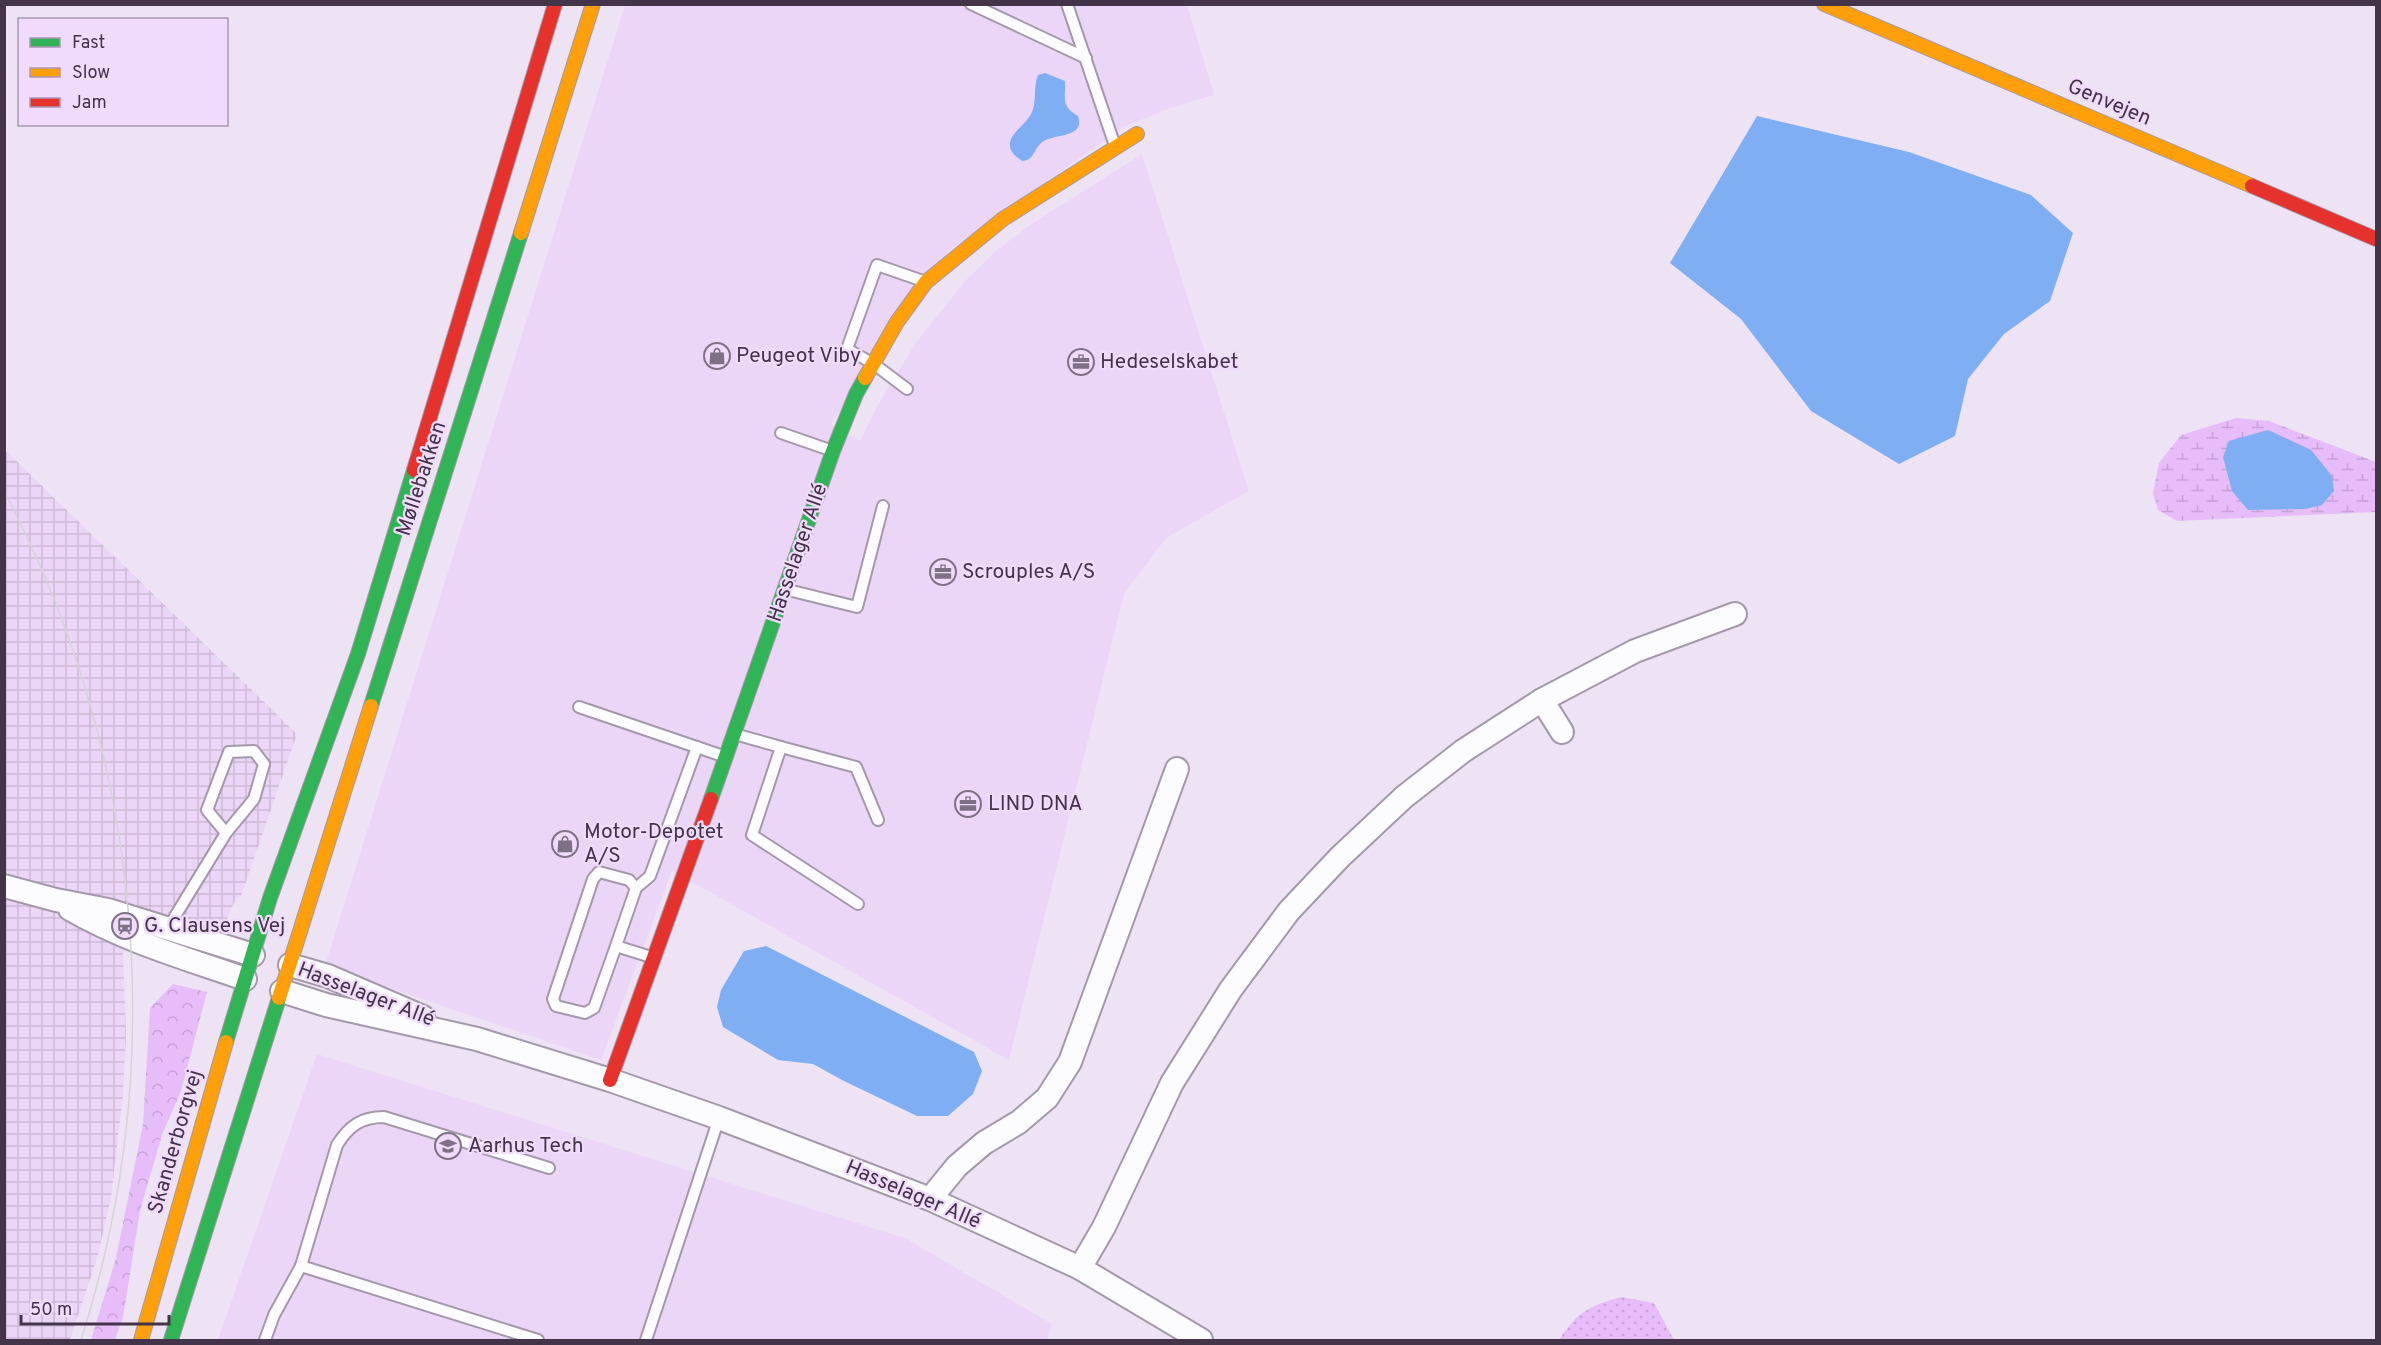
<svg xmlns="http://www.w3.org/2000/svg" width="2381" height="1345" viewBox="0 0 2381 1345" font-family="Overpass,sans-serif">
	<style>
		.built { fill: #ecd6f7 }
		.industrial { fill: url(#industrial-grid) }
		.grass { fill: url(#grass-dots) }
		.forest { fill: url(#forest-crowns) }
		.wetland { fill: url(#wetland-marsh) }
		.water { fill: #7faef3 }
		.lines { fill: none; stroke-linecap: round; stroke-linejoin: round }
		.lane-casing { stroke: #a499aa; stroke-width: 14 }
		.street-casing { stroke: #a499aa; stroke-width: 26 }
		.fast-casing { stroke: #a499aa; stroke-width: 16 }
		.slow-casing { stroke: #a499aa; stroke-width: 16 }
		.jam-casing { stroke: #a499aa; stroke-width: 16 }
		.lane { stroke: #fcfbfd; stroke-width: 10 }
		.street { stroke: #fcfbfd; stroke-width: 22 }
		.fast { stroke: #30b455; stroke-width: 14 }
		.slow { stroke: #ff9f0a; stroke-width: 14 }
		.jam { stroke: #e5322d; stroke-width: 14 }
		.tram { stroke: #d6d3d8; stroke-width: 1.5 }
		.labels { text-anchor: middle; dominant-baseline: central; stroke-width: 4.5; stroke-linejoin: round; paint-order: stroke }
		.street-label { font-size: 21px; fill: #433449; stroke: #f1dbfc }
		.poi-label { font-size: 21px; fill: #433449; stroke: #f1dbfc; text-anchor: start }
	</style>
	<defs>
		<pattern id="industrial-grid" width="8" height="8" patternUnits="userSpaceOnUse" patternTransform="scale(1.5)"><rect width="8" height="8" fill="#ecd6f7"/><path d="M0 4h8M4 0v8" fill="none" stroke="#ccb8d5"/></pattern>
		<pattern id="grass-dots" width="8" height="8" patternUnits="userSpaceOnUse" patternTransform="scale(1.5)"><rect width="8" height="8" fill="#e6bcf9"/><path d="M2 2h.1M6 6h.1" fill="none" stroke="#c6a2d7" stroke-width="1.8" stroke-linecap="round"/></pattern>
		<pattern id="forest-crowns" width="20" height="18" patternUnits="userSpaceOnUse" patternTransform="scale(1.5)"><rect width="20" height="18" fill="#e6bcf9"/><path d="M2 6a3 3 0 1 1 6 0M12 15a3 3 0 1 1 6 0" fill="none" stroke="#c6a2d7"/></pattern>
		<pattern id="wetland-marsh" width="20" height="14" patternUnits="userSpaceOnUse" patternTransform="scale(1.5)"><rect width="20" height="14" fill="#e6bcf9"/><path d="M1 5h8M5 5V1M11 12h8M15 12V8" fill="none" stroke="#c6a2d7"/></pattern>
	</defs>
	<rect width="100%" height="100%" fill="#eee3f4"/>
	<g class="built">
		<polygon points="625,5 1187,5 1214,95 1170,108 1124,127 947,252 831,424 860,441 876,408 917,341 966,280 998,249 1033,223 1142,154 1249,491 1166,538 1124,594 1009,1060 672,871 601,1060 325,966"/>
		<polygon points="317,1054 905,1238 1052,1324 1047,1340 218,1340"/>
	</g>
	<polygon class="industrial" points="4,449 297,734 241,896 236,899 224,925 207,929 137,906 123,953 126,1036 123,1095 111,1197 98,1255 70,1340 5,1340"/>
	<path class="grass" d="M1621,1297L1654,1303L1674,1340H1559C1578,1311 1588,1307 1621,1297Z"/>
	<polygon class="forest" points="173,984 207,992 181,1091 162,1135 140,1211 123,1317 115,1340 91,1340 116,1258 143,1124 150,1008"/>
	<polygon class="wetland" points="2236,418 2269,421 2376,462 2376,512 2177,521 2158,510 2153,493 2159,463 2181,435"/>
	<g class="water">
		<path d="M1045,73L1065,81C1066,99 1060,105 1078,116C1086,139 1052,133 1041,143C1033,151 1034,160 1022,161C992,141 1026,128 1032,112C1037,100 1033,87 1038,75Z"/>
		<polygon points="1757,116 1909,152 2031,195 2073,233 2050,301 2004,334 1968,379 1955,436 1899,464 1811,411 1741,319 1670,263"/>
		<polygon points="2268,430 2311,450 2332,476 2334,491 2322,505 2305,509 2248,510 2232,491 2223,457 2229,441"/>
		<polygon points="766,946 974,1052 982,1071 973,1094 948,1116 917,1116 844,1081 813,1064 778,1060 723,1027 717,1007 721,990 744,951"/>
	</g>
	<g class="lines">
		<defs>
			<g id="lane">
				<polyline points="971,4 1086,58"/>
				<polyline points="1067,4 1114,143"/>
				<polyline points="907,389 874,364 847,349 877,265 923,281"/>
				<polyline points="781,433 830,450"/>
				<polyline points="788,590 857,607 883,506"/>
				<polyline points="579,707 723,756"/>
				<polyline points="738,735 781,747 752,835 858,904"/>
				<polyline points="781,747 856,767 878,820"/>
				<polyline points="636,888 650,876 697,747"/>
				<polyline points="169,931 174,918 226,833 254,799 264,764 254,751 229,752 207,810 226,833"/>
				<polyline points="616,946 636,888 629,880 599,872 593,879 553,999 556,1006 585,1013 594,1008 616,946 651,957"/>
				<path d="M301,1266L337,1145C349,1126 361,1117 384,1117L549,1168"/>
				<polyline points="265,1340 274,1315 301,1266 538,1340"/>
				<polyline points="646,1340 719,1118"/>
			</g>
			<g id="street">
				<polyline points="1542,700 1562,732"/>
				<polyline points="4,886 56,900 108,910 253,955"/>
				<path d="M70,909C125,941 185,958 245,979"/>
				<polyline points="290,965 328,976 423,1017"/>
				<polyline points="282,991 326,1005 477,1039 610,1080 719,1118 930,1199 1080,1268 1201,1340"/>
				<polyline points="930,1199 957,1166 984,1143 1019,1122 1047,1098 1070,1062 1177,769"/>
				<polyline points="1080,1268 1104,1227 1172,1083 1231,989 1289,911 1340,857 1404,797 1463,751 1542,700 1635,651 1735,614"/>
			</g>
			<g id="fast">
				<polyline points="371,706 521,233"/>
				<polyline points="711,799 833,451 856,394 865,378"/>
				<polyline points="226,1042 270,898 358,654 414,470"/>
				<polyline points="171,1340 279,998"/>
			</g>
			<g id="slow">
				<polyline points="1824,4 2252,186"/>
				<polyline points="521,233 593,4"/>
				<polyline points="865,378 897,322 926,282 1003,219 1137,134"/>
				<polyline points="279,998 371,706"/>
				<polyline points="141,1340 226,1042"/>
			</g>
			<g id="jam">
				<polyline points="2252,186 2376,239"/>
				<polyline points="414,470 555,4"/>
				<polyline points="610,1080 711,799"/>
			</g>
		</defs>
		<use href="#lane" class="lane-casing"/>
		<use href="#street" class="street-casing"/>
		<use href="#fast" class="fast-casing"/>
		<use href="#slow" class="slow-casing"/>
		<use href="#jam" class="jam-casing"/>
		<use href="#lane" class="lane"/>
		<use href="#street" class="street"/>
		<use href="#fast" class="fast"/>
		<use href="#slow" class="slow"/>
		<use href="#jam" class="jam"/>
		<path class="tram" d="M4,491C142,752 171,1060 81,1340"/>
	</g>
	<defs>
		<symbol id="shop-ring" viewBox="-11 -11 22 22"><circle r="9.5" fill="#f1dbfc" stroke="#7f7185" stroke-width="1.5"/><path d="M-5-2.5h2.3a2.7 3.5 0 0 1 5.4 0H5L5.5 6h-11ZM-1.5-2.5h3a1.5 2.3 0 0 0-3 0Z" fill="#7f7185"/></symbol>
		<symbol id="office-ring" viewBox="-11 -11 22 22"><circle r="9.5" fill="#f1dbfc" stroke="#7f7185" stroke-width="1.5"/><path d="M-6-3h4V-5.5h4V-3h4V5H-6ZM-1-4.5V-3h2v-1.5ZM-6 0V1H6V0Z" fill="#7f7185"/></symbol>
		<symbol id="station-ring" viewBox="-11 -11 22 22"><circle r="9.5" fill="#f1dbfc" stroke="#7f7185" stroke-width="1.5"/><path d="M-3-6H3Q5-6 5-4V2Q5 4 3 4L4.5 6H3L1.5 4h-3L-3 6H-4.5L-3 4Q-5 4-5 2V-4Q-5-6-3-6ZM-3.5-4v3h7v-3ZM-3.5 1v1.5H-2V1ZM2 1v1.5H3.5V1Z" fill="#7f7185"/></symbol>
		<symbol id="university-ring" viewBox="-11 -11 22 22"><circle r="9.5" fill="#f1dbfc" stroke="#7f7185" stroke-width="1.5"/><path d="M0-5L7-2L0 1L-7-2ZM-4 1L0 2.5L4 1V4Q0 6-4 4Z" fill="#7f7185"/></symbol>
	</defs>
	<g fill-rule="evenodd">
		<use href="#shop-ring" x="702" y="341" width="30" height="30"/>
		<use href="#office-ring" x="1066" y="347" width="30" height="30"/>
		<use href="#office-ring" x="928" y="557" width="30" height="30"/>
		<use href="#office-ring" x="953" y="789" width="30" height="30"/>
		<use href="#shop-ring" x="550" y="829" width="30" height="30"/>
		<use href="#station-ring" x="110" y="911" width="30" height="30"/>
		<use href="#university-ring" x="433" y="1131" width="30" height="30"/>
	</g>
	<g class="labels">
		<g class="street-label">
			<text transform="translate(2109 103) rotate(23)">Genvejen</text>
			<text transform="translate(422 479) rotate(-72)">Møllebakken</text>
			<text transform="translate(798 553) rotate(-71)">Hasselager Allé</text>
			<text transform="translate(366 995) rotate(21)">Hasselager Allé</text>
			<text transform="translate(176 1142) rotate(-74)">Skanderborgvej</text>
			<text transform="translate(913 1195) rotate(23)">Hasselager Allé</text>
		</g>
		<g class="poi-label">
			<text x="736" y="356">Peugeot Viby</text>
			<text x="1100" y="362">Hedeselskabet</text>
			<text x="962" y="572">Scrouples A/S</text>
			<text x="988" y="804">LIND DNA</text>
			<text x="584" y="832">Motor-Depotet<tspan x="584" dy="24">A/S</tspan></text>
			<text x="144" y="926">G. Clausens Vej</text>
			<text x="468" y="1146">Aarhus Tech</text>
		</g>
	</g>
	<rect width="2381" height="1345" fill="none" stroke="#433449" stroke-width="12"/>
	<rect x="18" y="18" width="210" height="108" fill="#f1dbfc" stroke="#ab98b4" stroke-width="1.5"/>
	<rect x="30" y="38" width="30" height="9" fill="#30b455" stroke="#ab98b4" stroke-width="1.5"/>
	<text x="72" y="48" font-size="18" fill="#433449">Fast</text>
	<rect x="30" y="68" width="30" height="9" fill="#ff9f0a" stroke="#ab98b4" stroke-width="1.5"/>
	<text x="72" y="78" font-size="18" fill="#433449">Slow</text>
	<rect x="30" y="98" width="30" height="9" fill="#e5322d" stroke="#ab98b4" stroke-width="1.5"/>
	<text x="72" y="108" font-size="18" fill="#433449">Jam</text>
	<path d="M21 1315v9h148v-9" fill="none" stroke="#433449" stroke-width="3"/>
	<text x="30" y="1315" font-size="18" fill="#433449" stroke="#f1dbfc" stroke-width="4.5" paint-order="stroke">50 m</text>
</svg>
